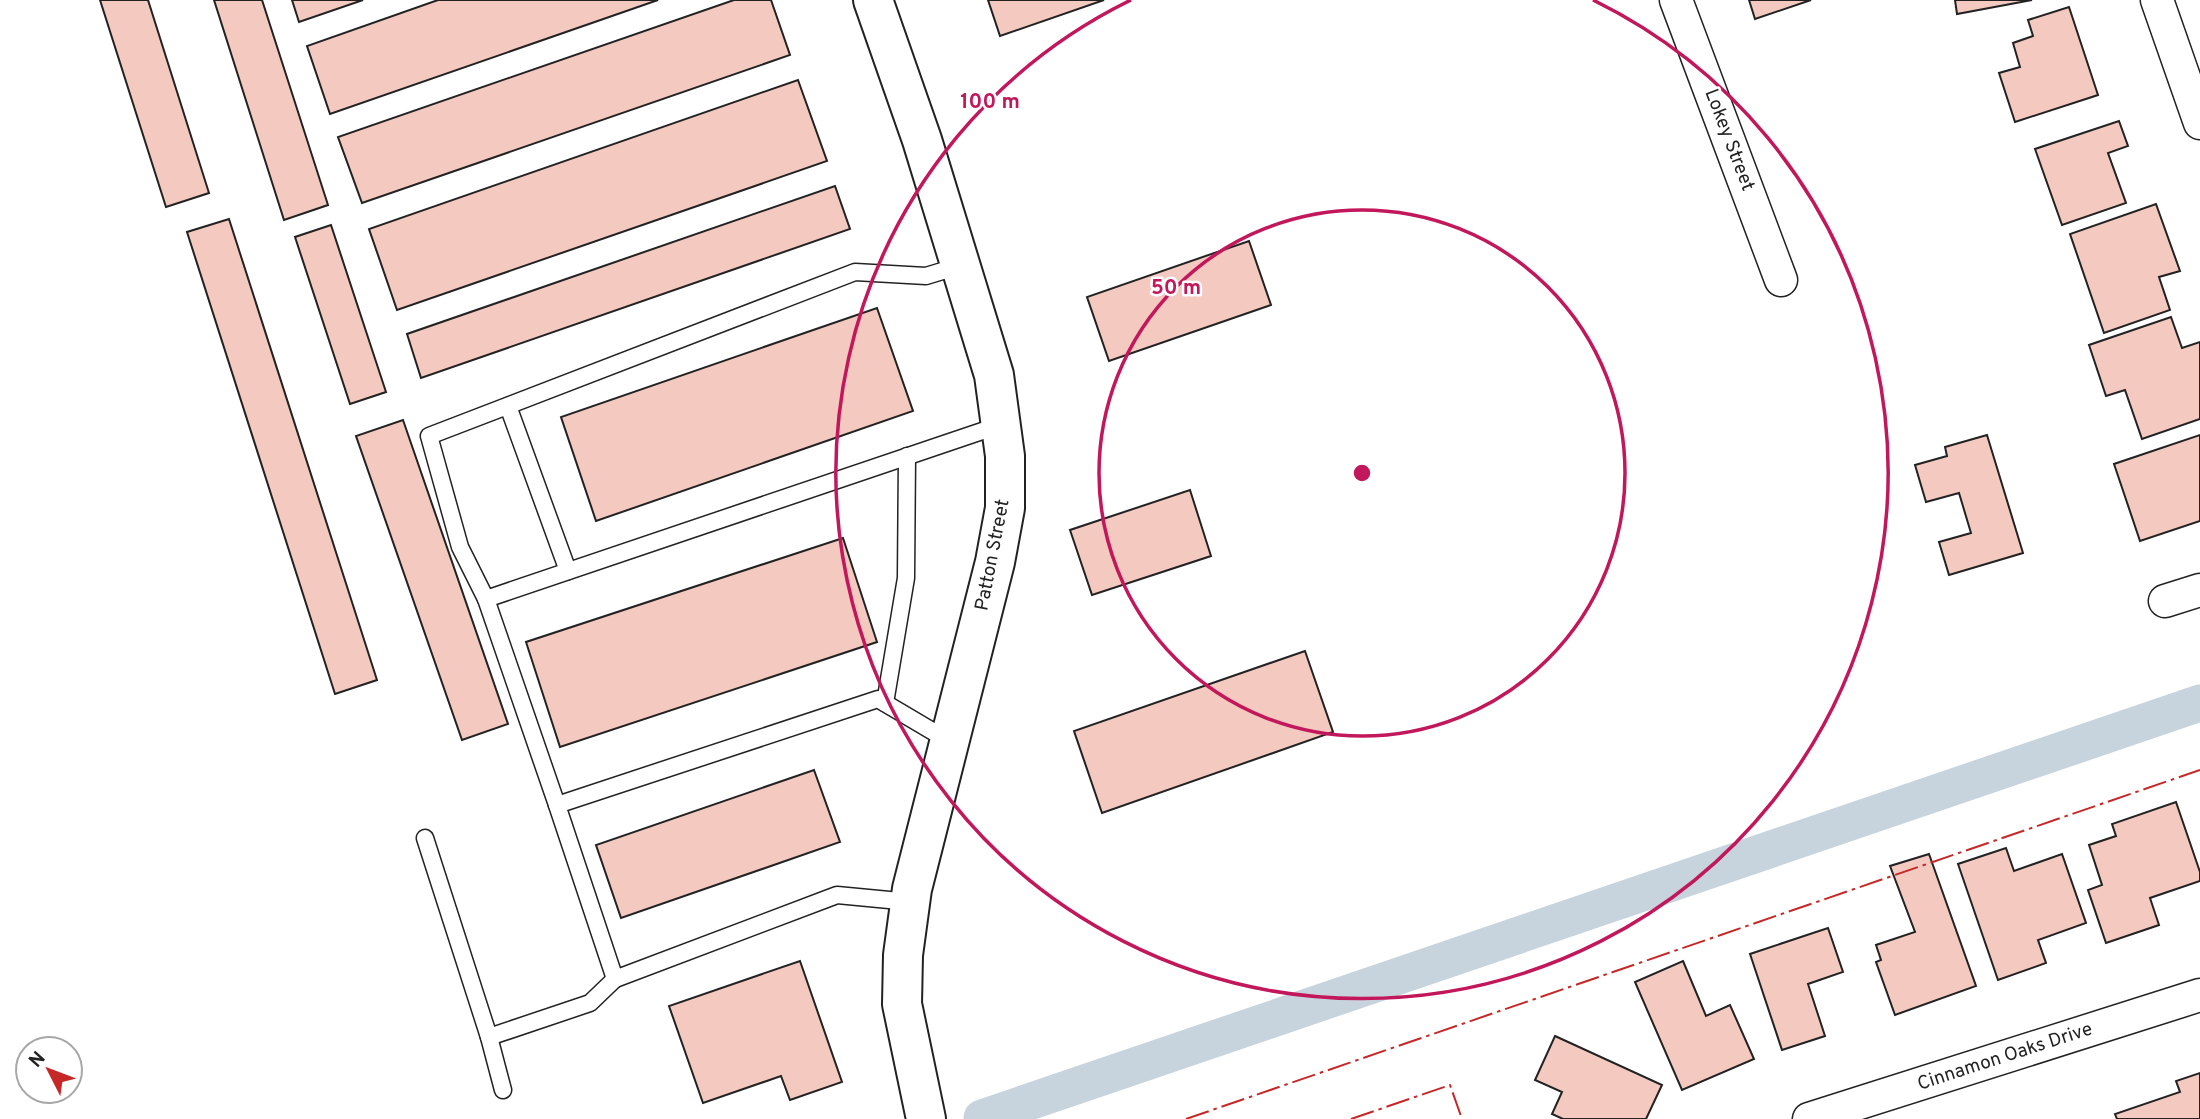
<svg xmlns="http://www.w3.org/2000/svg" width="2200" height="1119" viewBox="0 0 2200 1119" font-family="Overpass,sans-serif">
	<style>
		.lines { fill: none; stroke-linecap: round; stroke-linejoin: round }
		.canal { stroke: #c7d3dd; stroke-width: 37 }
		.building { fill: #f3c9c0; stroke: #222; stroke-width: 2 }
		.lane-casing { stroke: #222; stroke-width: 19 }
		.street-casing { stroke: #222; stroke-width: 35 }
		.secondary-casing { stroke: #222; stroke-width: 42 }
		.lane { stroke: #fff; stroke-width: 16 }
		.street { stroke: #fff; stroke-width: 32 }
		.secondary { stroke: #fff; stroke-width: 38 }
		.power { stroke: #c62828; stroke-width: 2; stroke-dasharray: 24 5 3.5 5; stroke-linecap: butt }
		.ring { fill: none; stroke: #c2185b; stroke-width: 3.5 }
		.labels { text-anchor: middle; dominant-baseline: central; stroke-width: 5; stroke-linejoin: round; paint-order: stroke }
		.street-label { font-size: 19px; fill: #222; stroke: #fff }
		.centre { fill: #c2185b; stroke: #fff; stroke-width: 3.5 }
		.ring-label { font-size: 21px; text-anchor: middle; font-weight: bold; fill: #c2185b; stroke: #fff; stroke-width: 5; stroke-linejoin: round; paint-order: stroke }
	</style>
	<rect width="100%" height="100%" fill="#fff"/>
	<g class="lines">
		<polyline class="canal" points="982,1118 2200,703"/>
	</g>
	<g class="building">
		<polygon points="100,0 148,0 209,193 166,207"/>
		<polygon points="214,0 262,0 328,205 284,220"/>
		<polygon points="292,0 363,0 299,22"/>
		<polygon points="438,0 658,0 330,114 307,46"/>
		<polygon points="734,0 771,0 790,55 362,203 338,137"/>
		<polygon points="988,0 1104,0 1000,36"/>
		<polygon points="1749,0 1811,0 1755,19"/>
		<polygon points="1955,0 2032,0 1957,14"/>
		<polygon points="2069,7 2098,95 2015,122 1999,73 2020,67 2013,43 2033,36 2028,20"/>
		<polygon points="798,80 827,161 397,310 369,229"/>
		<polygon points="2119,121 2128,146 2108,153 2126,203 2062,225 2035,149"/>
		<polygon points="835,186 850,229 421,378 407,334"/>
		<polygon points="2156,204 2180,271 2159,277 2170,310 2104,333 2070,234"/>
		<polygon points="229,219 377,680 335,694 187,232"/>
		<polygon points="331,225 386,392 350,404 295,237"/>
		<polygon points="1249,241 1271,305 1109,361 1087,297"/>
		<polygon points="877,308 913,411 596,521 561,417"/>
		<polygon points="2171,317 2182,348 2200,342 2200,419 2142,439 2125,390 2106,396 2089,345"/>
		<polygon points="403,420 508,724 462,740 356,436"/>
		<polygon points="1987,435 2023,553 1949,575 1939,542 1971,533 1959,493 1926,502 1915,465 1947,456 1945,447"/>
		<polygon points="2200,435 2200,521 2140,541 2114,464"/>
		<polygon points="1190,490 1211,556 1092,595 1070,530"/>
		<polygon points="843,538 877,642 560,747 526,642"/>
		<polygon points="1305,651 1333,732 1102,813 1074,731"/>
		<polygon points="814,770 840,842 621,918 596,845"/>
		<polygon points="2176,802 2200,872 2200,881 2150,898 2159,925 2106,943 2088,890 2102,885 2089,845 2116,836 2112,824"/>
		<polygon points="2006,848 2014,871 2062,854 2086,923 2038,940 2046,963 1998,980 1958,864"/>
		<polygon points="1929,854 1976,986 1895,1015 1876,962 1881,960 1876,945 1915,932 1890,866"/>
		<polygon points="1828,928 1843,972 1808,984 1825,1036 1782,1050 1750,954"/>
		<polygon points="800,961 842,1082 790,1100 781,1076 703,1103 669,1006"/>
		<polygon points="1683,961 1706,1016 1730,1005 1754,1059 1682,1090 1635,982"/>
		<polygon points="1555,1036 1662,1085 1646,1119 1563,1119 1552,1114 1562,1092 1535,1080"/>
		<polygon points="2200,1073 2200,1119 2117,1119 2115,1114 2180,1092 2176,1081"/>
	</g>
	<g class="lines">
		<defs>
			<g id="lane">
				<polyline points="508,406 568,571"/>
				<polyline points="486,599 460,547 429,436 855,272 926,276 962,265"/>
				<polyline points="885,703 906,578 907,456"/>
				<polyline points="557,805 486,599 1000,425"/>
				<polyline points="425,838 489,1037 590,1003 615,979"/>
				<polyline points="910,902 837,895 615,979 557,805 878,699 949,741"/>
				<polyline points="489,1037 503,1090"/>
			</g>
			<g id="street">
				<polyline points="1676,0 1781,280"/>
				<polyline points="2157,0 2200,123"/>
				<polyline points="2165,601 2200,590"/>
				<polyline points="1809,1119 2200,995"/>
			</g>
			<polyline id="secondary" points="873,0 922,140 994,375 1005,456 1005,508 995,562 912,889 903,955 902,1004 926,1119"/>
		</defs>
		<use href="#lane" class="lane-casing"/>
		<use href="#street" class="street-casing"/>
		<use href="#secondary" class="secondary-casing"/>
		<use href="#lane" class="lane"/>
		<use href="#street" class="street"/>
		<use href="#secondary" class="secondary"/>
		<g class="power">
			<polyline points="1186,1119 2200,770"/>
			<polyline points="1351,1119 1450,1085 1462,1119"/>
		</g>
	</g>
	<g class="ring">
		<circle cx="1362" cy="473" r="263"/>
		<path d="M1593 0A526 526 0 1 1 1131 0"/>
	</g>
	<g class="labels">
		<g class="street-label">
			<text transform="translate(1729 140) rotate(69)">Lokey Street</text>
			<text transform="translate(993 555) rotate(-79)">Patton Street</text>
			<text transform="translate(2005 1057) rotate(-18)">Cinnamon Oaks Drive</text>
		</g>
	</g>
	<circle cx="1362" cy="473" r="10" class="centre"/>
	<g class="ring-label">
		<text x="990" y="108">100 m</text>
		<text x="1176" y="294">50 m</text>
	</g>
	<g transform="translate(49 1070) rotate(312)"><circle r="33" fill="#ffffff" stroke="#a7a7a7" stroke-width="2"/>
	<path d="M0-5L12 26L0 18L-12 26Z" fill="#c62828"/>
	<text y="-10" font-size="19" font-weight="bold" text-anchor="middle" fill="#222222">N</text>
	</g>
</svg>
